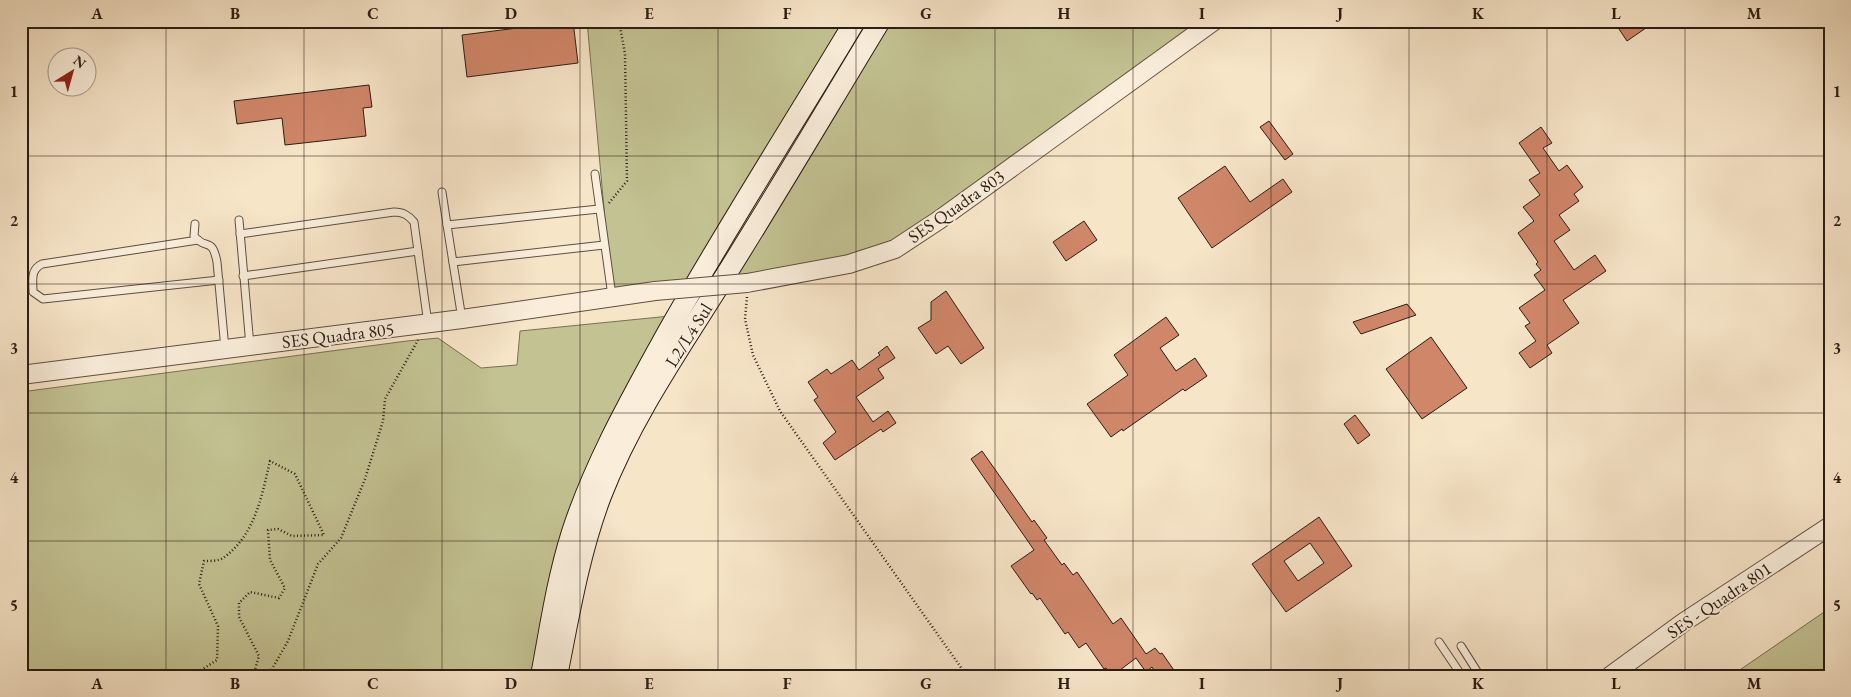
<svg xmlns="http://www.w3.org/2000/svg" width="1851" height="697" viewBox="0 0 1851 697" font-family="'EB Garamond',serif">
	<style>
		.green { fill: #c3c292; stroke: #777053 }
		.building { fill: #d08669; stroke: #2b1d14; fill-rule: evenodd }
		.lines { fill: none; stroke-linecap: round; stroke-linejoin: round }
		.service-casing { stroke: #5e4f41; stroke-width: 9 }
		.tertiary-casing { stroke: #5e4f41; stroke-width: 20 }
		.secondary-casing { stroke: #2b1d14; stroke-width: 22 }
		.path { stroke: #2b1d14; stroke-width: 2.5; stroke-dasharray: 1 2.5; stroke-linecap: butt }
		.service { stroke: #faeedb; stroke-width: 7 }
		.tertiary { stroke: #faeedb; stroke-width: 18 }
		.secondary { stroke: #faeedb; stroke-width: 20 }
		.tertiary-bridge-casing { stroke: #5e4f41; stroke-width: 20; stroke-linecap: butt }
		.tertiary-bridge { stroke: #faeedb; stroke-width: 18 }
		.grid { fill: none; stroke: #2b1d14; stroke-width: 1; stroke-opacity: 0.55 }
		.labels { text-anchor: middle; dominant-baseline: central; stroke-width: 4; stroke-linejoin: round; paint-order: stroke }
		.street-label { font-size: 18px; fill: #2b1d14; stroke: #faeedb }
		.neatline { fill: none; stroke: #2b1d14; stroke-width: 2 }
		.grid-label { font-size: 16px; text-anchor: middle; font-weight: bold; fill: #2b1d14 }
	</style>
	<rect width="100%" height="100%" fill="#f7e5c8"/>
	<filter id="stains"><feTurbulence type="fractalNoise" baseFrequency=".004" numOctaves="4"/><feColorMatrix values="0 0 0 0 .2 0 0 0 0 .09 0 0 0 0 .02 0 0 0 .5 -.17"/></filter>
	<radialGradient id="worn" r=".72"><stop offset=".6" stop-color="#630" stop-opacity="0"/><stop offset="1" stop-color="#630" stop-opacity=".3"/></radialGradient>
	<g class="green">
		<polygon points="587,21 854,21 695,284 612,297"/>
		<polygon points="879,21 1194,21 1185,43 895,249 747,283 726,274"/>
		<polygon points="670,316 601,435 558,551 533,676 21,676 21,392 407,341 438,338 481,368 517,365 520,331"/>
		<polygon points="1830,608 1830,676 1731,676"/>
	</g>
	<g class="building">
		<polygon points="573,21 578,63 467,77 462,35"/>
		<polygon points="1617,21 1656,21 1627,41 1619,29 1622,27"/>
		<polygon points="369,85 372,107 363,108 366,136 285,145 282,118 237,124 234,101"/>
		<polygon points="1269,121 1293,154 1285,160 1260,127"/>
		<polygon points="1541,127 1552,143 1543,148 1559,171 1567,165 1583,187 1574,194 1579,201 1559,215 1570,230 1554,241 1574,270 1595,255 1606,271 1563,300 1579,323 1547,345 1552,353 1530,368 1519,353 1536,341 1525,326 1530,323 1519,308 1545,290 1534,275 1541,270 1536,264 1538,262 1518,233 1534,221 1523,207 1540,195 1529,180 1540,173 1519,143"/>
		<polygon points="1225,166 1250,202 1283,179 1292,192 1212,248 1178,198"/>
		<polygon points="1084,221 1097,240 1066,261 1053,242"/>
		<polygon points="946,291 984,348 961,364 948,346 936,354 918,328 931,320 931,302"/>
		<polygon points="1407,304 1416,315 1361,334 1353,322"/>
		<polygon points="1166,317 1179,335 1160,348 1176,371 1195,358 1207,376 1185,391 1183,389 1123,431 1122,429 1111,437 1087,404 1128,375 1114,355"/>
		<polygon points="1431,337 1467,388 1422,419 1386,369"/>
		<polygon points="887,346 895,358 878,369 884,378 856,397 873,422 888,411 896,423 883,432 881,429 835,460 823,443 836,432 814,400 818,397 808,382 827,369 831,374 852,360 859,370 880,355 878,353"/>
		<polygon points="1355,415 1370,435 1358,444 1344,424"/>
		<polygon points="982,451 1032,522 1034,520 1047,538 1044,540 1062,565 1064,563 1073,575 1077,572 1113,624 1121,618 1146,654 1155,648 1160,654 1162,653 1178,676 1158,676 1152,667 1146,672 1136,658 1112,676 1106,668 1104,669 1086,643 1079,648 1068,632 1065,634 1040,598 1037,600 1032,593 1031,594 1011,566 1034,550 971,459"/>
		<path d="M1319,517L1352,566L1286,612L1252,564ZM1310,543L1324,563L1298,581L1284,561Z"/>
	</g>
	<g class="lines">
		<defs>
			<g id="service">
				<polyline points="595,174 612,296"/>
				<polyline points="442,192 447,225"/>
				<polyline points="239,220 250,346"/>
				<path d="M195,224L194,236C206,251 212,236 217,262L225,349"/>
				<path d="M240,234L394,212C403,212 408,215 414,222L428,324"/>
				<path d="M198,240L42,264C30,270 33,280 33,292L43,299L219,280"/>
				<polyline points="453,262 604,245"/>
				<polyline points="243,276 418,251"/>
				<polyline points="462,319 447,225 599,209"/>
				<polyline points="1439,642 1462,676"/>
				<polyline points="1461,646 1480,676"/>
			</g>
			<g id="tertiary">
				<polyline points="747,283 849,264 895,249 939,220 1214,21"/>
				<polyline points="21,375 462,319 655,291"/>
				<polyline points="1610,676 1684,622 1830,526"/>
			</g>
			<g id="secondary">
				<path d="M541,676C550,628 557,579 572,532C595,462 631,399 666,335C726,229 792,126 855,21"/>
				<path id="s1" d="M557,676C569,616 579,554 601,496C632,416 682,345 727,273C779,190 829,105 880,21"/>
			</g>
		</defs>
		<use href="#service" class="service-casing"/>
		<use href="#tertiary" class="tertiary-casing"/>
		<use href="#secondary" class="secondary-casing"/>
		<g class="path">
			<polyline points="609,203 627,181 625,54 619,21"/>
			<polyline points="747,297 745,319 753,355 780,411 967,676"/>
			<path d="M192,676L217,660L218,626L199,584L204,561C210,561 219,561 223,558C255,536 262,495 270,461L295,474L324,535L292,536L278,529L268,530L270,560L285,588L279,598L250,592L239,603V617L259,656L255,670L249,676"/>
			<polyline points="268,676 288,641 318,564 341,538 365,479 383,421 385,399 418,340"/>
		</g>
		<use href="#service" class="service"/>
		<use href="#tertiary" class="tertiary"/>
		<use href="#secondary" class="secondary"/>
		<defs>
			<polyline id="tertiary-bridge" points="655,291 747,283"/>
		</defs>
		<use href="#tertiary-bridge" class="tertiary-bridge-casing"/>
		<use href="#tertiary-bridge" class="tertiary-bridge"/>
	</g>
	<path class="grid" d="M166,21V676M304,21V676M442,21V676M580,21V676M718,21V676M856,21V676M995,21V676M1133,21V676M1271,21V676M1409,21V676M1547,21V676M1685,21V676M21,156H1830M21,284H1830M21,413H1830M21,541H1830"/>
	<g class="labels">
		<g class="street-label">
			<text transform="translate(956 206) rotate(-35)">SES Quadra 803</text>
			<text transform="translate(338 335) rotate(-7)">SES Quadra 805</text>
			<text stroke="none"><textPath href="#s1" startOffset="369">L2/L4 Sul</textPath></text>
			<text transform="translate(1719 600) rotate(-34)">SES - Quadra 801</text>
		</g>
	</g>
	<rect width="1851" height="697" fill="none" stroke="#f7e5c8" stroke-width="55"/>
	<g transform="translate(72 72) rotate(37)"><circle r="24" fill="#faeedb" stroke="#a79a8b"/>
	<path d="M0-4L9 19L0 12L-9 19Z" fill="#8f2418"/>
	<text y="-8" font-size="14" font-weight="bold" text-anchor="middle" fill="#2b1d14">N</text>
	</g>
	<rect x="28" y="28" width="1796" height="642" class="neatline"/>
	<g class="grid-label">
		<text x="97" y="19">A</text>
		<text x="235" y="19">B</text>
		<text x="373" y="19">C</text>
		<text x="511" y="19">D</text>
		<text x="649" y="19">E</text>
		<text x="787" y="19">F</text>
		<text x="926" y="19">G</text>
		<text x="1064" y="19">H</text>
		<text x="1202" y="19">I</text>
		<text x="1340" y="19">J</text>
		<text x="1478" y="19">K</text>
		<text x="1616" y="19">L</text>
		<text x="1754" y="19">M</text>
		<text x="14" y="97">1</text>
		<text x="1837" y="97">1</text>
		<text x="14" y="226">2</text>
		<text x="1837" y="226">2</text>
		<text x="14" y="354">3</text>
		<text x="1837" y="354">3</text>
		<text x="14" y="483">4</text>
		<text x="1837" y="483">4</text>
		<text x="14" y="611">5</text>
		<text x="1837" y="611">5</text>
		<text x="97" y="689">A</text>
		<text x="235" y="689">B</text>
		<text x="373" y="689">C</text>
		<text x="511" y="689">D</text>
		<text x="649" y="689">E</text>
		<text x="787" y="689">F</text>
		<text x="926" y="689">G</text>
		<text x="1064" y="689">H</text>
		<text x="1202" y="689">I</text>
		<text x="1340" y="689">J</text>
		<text x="1478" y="689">K</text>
		<text x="1616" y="689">L</text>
		<text x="1754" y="689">M</text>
	</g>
	<rect width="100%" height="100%" filter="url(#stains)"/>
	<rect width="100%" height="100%" fill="url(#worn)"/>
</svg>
